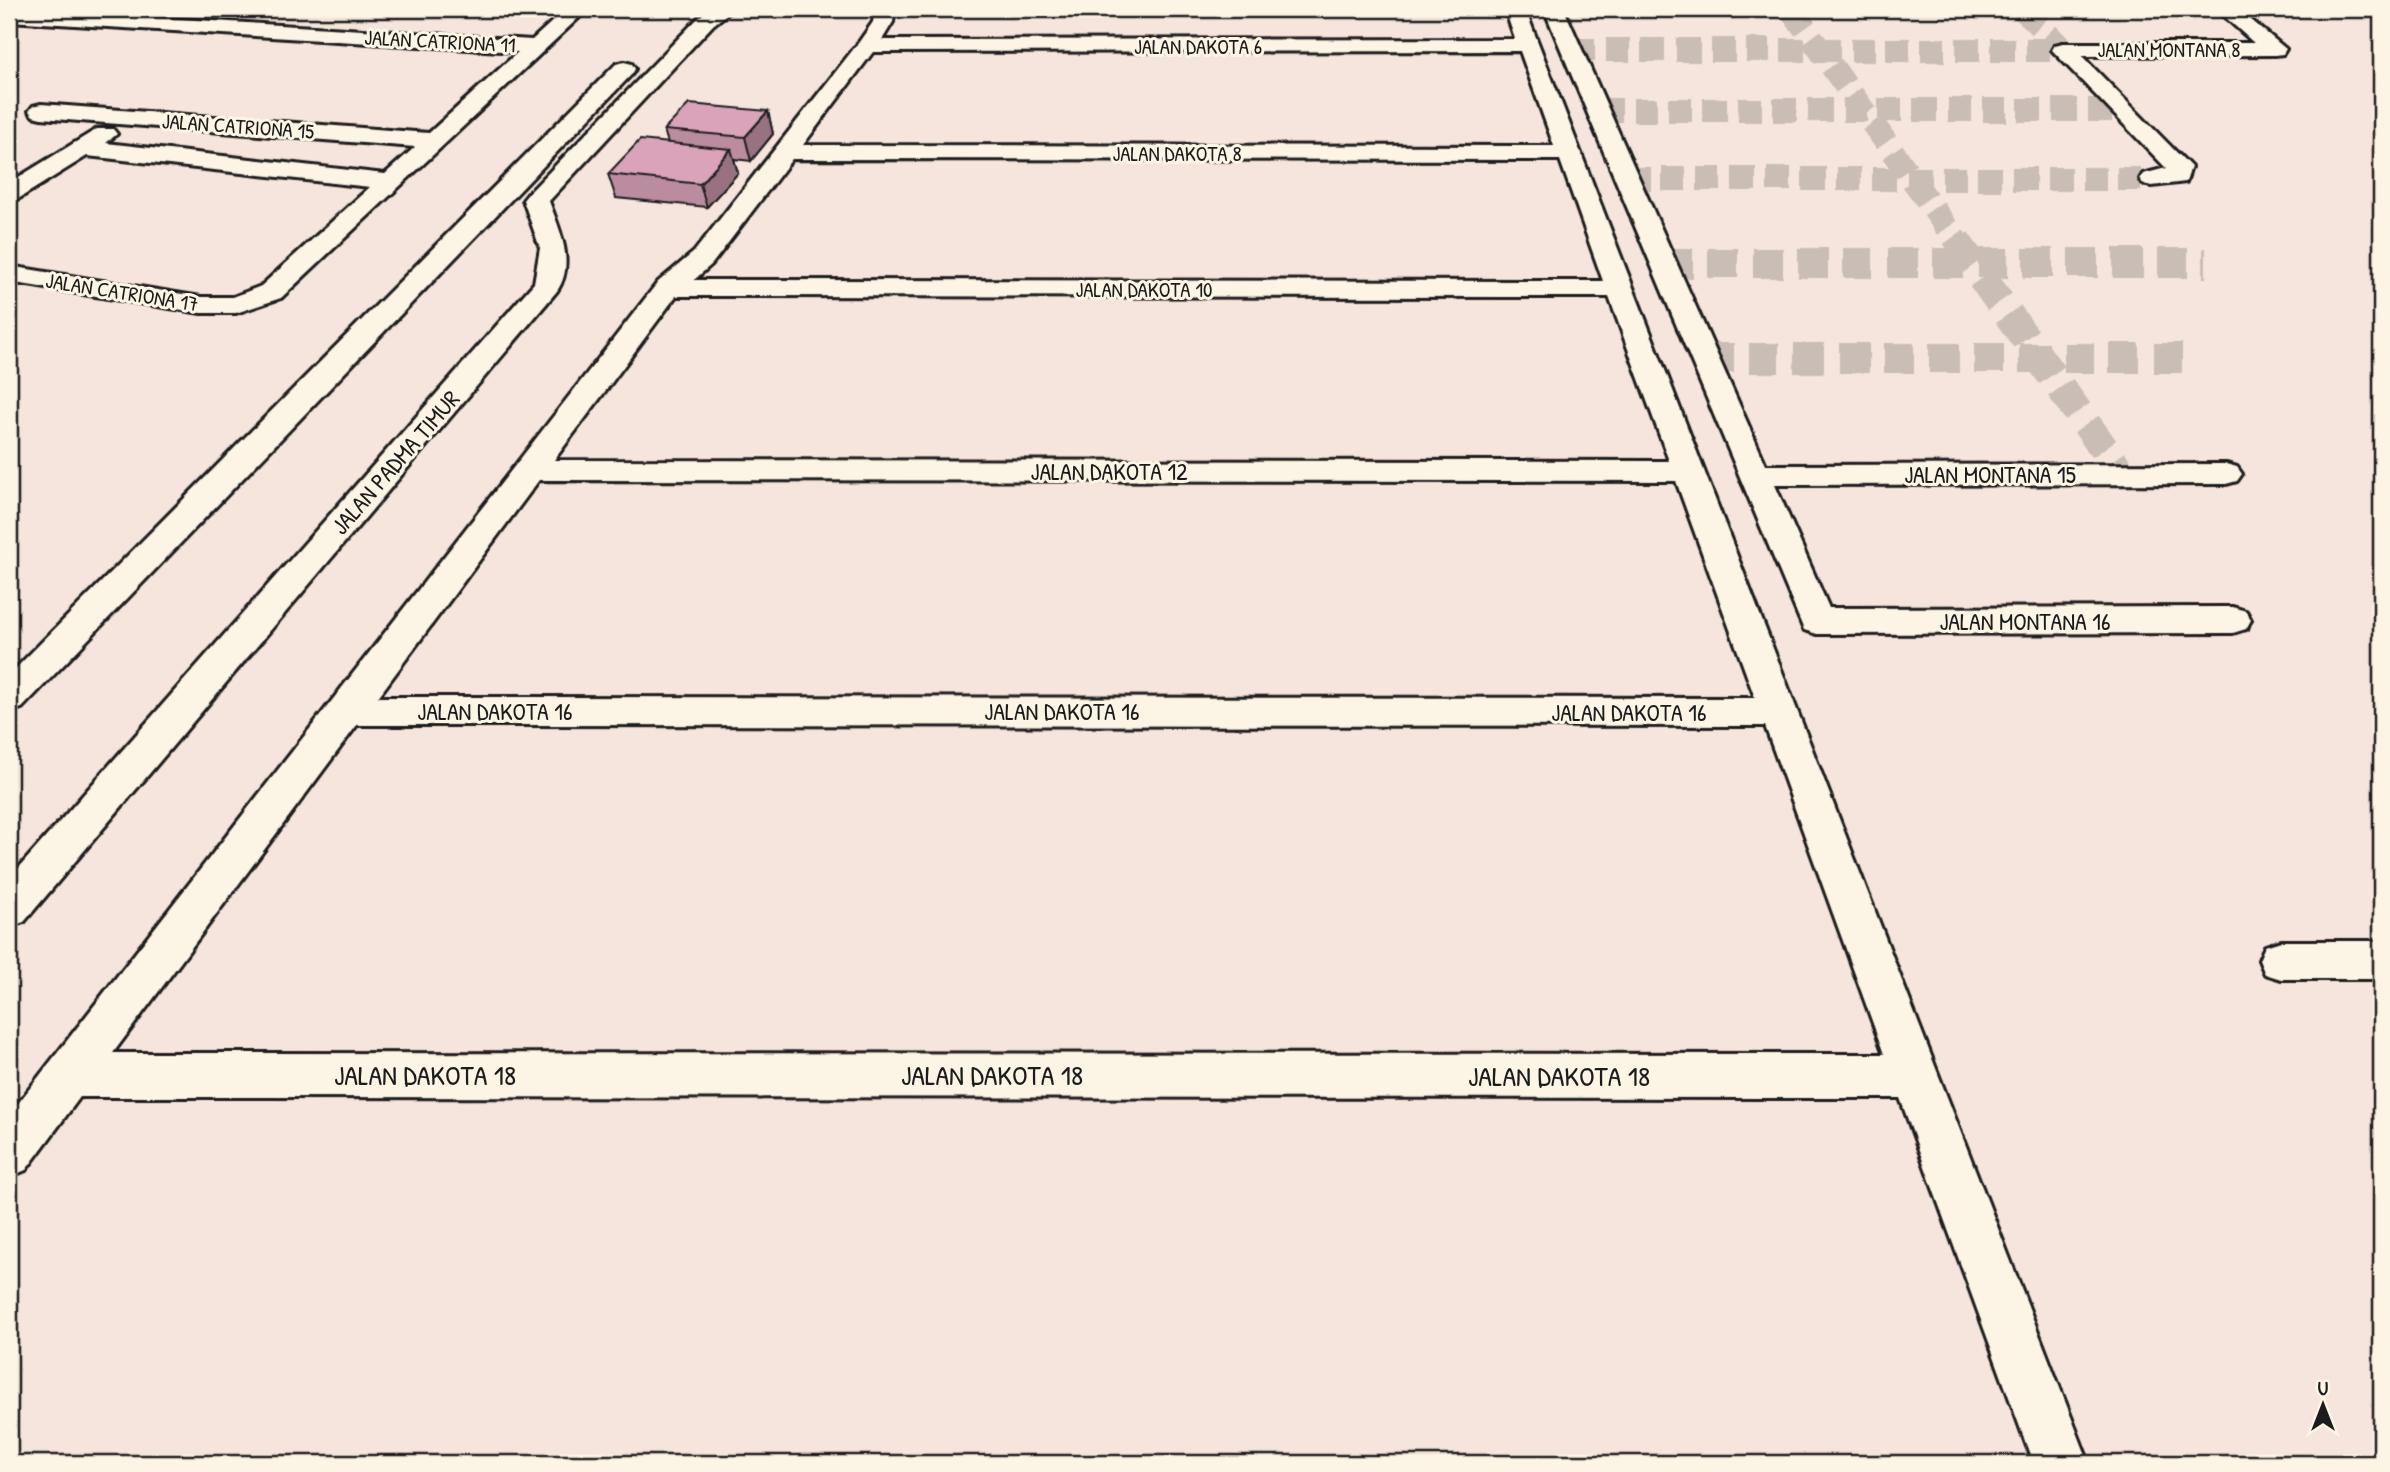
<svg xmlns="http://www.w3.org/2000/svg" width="2390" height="1472" viewBox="0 0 2390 1472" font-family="'Patrick Hand',sans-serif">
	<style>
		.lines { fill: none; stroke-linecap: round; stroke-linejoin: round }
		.minor-tunnel-far1 { stroke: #cabdb6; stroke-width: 24; stroke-dasharray: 24 11; stroke-linecap: butt }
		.minor-tunnel { stroke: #cabdb6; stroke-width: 30; stroke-dasharray: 30 15; stroke-linecap: butt }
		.minor-casing { stroke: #1c1c1c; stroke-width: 6 }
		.minor { fill: #fcf5e5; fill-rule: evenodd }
		.wall { fill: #bb8c9f; stroke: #1c1c1c; stroke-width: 2 }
		.shaded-wall { fill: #997282; stroke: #1c1c1c; stroke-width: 2 }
		.building { fill: #daa3b9; stroke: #1c1c1c; stroke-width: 2 }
		.labels { text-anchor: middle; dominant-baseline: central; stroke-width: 6; stroke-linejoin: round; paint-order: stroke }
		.far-street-label { font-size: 21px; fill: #1c1c1c; stroke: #fcf5e5 }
		.street-label { font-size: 24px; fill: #1c1c1c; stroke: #fcf5e5 }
		.near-street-label { font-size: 28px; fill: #1c1c1c; stroke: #fcf5e5 }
	</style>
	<rect width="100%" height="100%" fill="#f5e5dc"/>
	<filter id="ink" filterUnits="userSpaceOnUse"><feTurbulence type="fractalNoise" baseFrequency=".0143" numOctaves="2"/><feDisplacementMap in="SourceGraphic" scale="14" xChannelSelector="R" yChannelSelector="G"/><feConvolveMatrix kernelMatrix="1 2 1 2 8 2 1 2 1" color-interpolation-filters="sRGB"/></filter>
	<g filter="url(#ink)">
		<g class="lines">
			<g class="minor-tunnel-far1">
				<polyline points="1791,9 1957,242"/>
				<polyline points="2023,9 2063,50"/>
				<polyline points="1571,50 2063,50"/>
				<polyline points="1598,110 2123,110"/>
				<polyline points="1627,179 2152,179"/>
			</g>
			<g class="minor-tunnel">
				<polyline points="1956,241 2122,474"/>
				<polyline points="1663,263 2206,263"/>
				<polyline points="1704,358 2182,358"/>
			</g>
			<defs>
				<g id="minor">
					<polygon points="9,9 532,40 566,9 588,9 281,298 236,313 201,313 9,282 9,266 201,297 233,297 261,286 370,187 87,156 18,199 9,202 9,183 97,129 113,129 117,134 106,143 385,174 415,147 41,118 33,116 29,111 33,106 41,104 429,133 518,52 9,21"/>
					<path d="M710,9H733L713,25L549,201C559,229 576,263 557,291L24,922L9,927V879L534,283L540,248L523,200L527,195L699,17Z"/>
					<path d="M875,9H895L893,22L882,40L1515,39L1505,9H1525L2089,1463H2033L1900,1098L80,1097L26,1170L9,1177V1115L658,282L694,252L859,42L873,22ZM1520,51L1554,146L803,145L873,52ZM792,159L1560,160L1603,281L694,280L712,264ZM676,296L1609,297L1669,461L554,460ZM539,480L1676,481L1755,698L378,697ZM357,725L1765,726L1884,1054L113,1053Z"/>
					<polygon points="1544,9 1564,9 1766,465 2226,464 2237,467 2242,474 2237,481 2226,484 1775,485 1829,608 2233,607 2246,611 2251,620 2246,629 2233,633 1817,634 1804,630"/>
					<polygon points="2216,9 2238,9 2286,49 2283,54 2275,55 2082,56 2191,167 2186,182 2152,186 2143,184 2140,179 2143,174 2166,168 2052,50 2055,45 2063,43 2254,43"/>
					<polygon points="624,62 632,64 635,69 632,74 22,708 9,712 9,675 616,64"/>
					<polygon points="2281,941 2381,941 2381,979 2281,979 2265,974 2259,960 2265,946"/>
				</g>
			</defs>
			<use href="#minor" class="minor-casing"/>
			<use href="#minor" class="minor"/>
		</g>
		<polygon class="wall" points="768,111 773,134 751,161 734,159 738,173 707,207 616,198 608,174 668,143 664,130"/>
		<g class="shaded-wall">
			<polygon points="768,111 773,134 751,161 745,137"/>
			<polygon points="731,149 738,173 707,207 700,184"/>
		</g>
		<g class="building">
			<polygon points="689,104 768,111 745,137 664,130"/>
			<polygon points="640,140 731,149 700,184 608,174"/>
		</g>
	</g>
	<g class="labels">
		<g class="far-street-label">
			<text transform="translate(440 41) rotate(3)">JALAN CATRIONA 11</text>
			<text x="1198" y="46">JALAN DAKOTA 6</text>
			<text x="2169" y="49">JALAN MONTANA 8</text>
			<text transform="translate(238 126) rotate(4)">JALAN CATRIONA 15</text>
			<text x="1177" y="153">JALAN DAKOTA 8</text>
			<text x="1144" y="289">JALAN DAKOTA 10</text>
			<text transform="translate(122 292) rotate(9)">JALAN CATRIONA 17</text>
		</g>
		<g class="street-label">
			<text transform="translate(395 462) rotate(-49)">JALAN PADMA TIMUR</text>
			<text x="1109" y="471">JALAN DAKOTA 12</text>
			<text x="1990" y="474">JALAN MONTANA 15</text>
			<text x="2025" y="621">JALAN MONTANA 16</text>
			<text x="495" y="711">JALAN DAKOTA 16</text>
			<text x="1062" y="711">JALAN DAKOTA 16</text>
			<text x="1629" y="712">JALAN DAKOTA 16</text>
		</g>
		<g class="near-street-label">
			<text x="425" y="1075">JALAN DAKOTA 18</text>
			<text x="992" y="1075">JALAN DAKOTA 18</text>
			<text x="1559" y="1076">JALAN DAKOTA 18</text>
		</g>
	</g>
	<rect width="2390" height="1472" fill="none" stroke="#fcf5e5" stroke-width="35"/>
	<rect x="18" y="18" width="2355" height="1437" fill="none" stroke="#1c1c1c" stroke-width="2.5" filter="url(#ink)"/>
	<g transform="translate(2323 1405)" stroke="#fcf5e5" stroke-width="5" paint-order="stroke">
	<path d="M0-5L12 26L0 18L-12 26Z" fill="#1c1c1c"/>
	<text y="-10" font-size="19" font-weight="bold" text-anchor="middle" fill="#1c1c1c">U</text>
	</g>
</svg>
